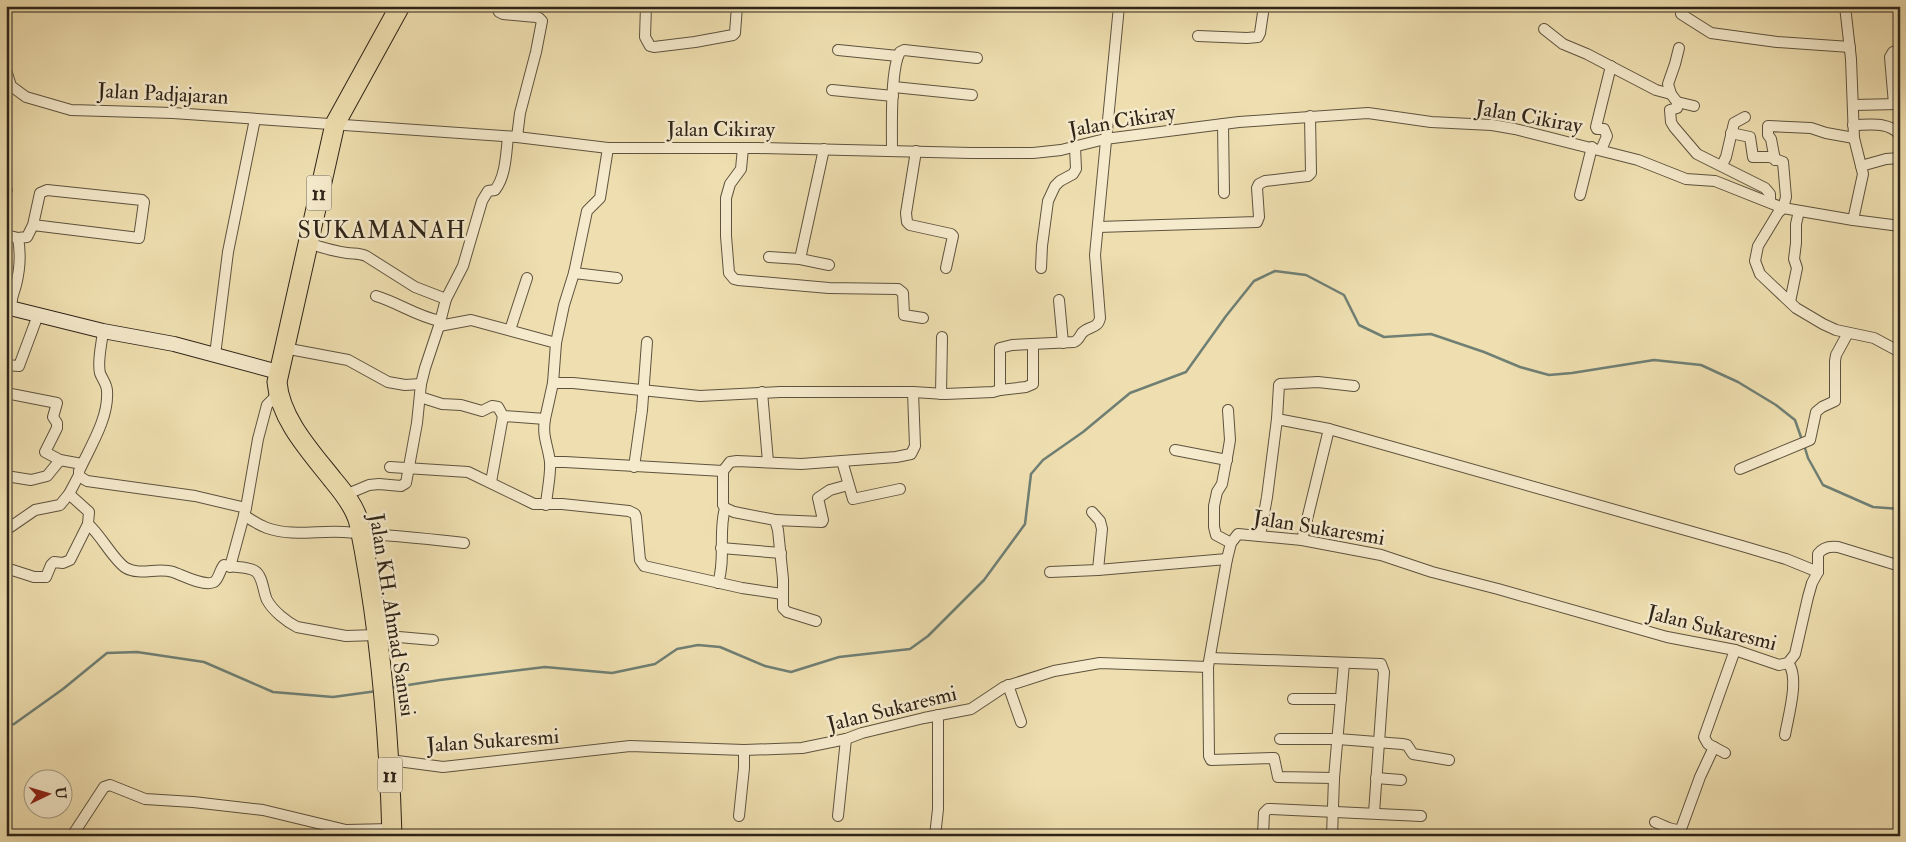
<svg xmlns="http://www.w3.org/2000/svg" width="1906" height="842" viewBox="0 0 1906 842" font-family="'IM FELL Double Pica',serif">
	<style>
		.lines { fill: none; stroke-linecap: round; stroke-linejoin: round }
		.stream { stroke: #6f7f74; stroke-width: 2.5 }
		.street-casing { stroke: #5e533e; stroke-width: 12 }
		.secondary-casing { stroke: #2e2418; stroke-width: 16 }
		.highway-casing { stroke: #2e2418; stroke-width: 21 }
		.street { stroke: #f5eacc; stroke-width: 10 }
		.secondary { stroke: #f5eacc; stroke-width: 14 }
		.highway { stroke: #efdfb0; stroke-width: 19 }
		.labels { text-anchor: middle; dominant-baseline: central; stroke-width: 5; stroke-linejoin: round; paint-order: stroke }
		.shield { fill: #f5eacc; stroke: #6a5f4e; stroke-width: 1 }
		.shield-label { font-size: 20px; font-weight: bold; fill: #2e2418 }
		.street-label { font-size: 21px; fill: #2e2418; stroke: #f5eacc }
		.quarter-label { font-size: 24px; letter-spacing: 1px; fill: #2e2418; stroke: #f5eacc }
	</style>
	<rect width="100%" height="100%" fill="#efdfb0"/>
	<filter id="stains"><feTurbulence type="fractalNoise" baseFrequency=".004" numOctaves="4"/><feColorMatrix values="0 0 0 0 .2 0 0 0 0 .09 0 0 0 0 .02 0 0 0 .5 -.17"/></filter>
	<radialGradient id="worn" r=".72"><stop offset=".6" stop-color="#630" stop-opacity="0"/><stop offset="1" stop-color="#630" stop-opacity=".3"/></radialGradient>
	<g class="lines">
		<g class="stream">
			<polyline points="1804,445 1808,458 1823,485 1873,507 1900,509"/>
			<polyline points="389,688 440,680 545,667 612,673 655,664 677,649 698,645 720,647 765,666 791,672 839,657 910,649 928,636 984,580 1025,524 1031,474 1043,460 1083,432 1130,393 1186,372 1226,316 1254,281 1275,271 1306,275 1344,295 1359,325 1384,337 1431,334 1484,352 1520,367 1549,375 1572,373 1654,360 1701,365 1738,382 1776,405 1795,420 1802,440"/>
			<polyline points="6,726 14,724 63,689 107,653 137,652 204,662 273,692 333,697 377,691"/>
		</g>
		<defs>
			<g id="street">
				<polyline points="496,6 499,12 503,14 536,17 539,18 542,21 536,52 520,113 517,137"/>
				<polyline points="646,6 645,37 650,46 654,47 695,42 733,35 735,33 737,6"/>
				<polyline points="1845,6 1851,59 1854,138 1863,174 1853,220"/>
				<polyline points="1681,14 1711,33 1777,42 1850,47"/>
				<polyline points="1544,29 1563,44 1587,54 1656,90 1671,94"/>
				<polyline points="1198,36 1247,38 1258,37 1260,33 1264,6"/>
				<polyline points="1679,48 1675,64 1668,84 1671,94 1677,102 1677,108 1670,110 1671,122 1674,127 1697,154 1765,188 1770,194 1770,202"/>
				<polyline points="838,50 898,56"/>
				<polyline points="6,70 11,86 26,97 71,110 173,113 517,137 608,148 758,148 971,153 1033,153 1061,150 1105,139 1239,122 1368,113 1431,122 1492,125 1515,129 1638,160 1686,179 1715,181 1783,208 1853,220 1900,226"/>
				<polyline points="894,87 972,95"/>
				<polyline points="832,90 893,96"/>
				<polyline points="1677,102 1694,106"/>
				<polyline points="1894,104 1890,57 1893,52 1900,51"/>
				<polyline points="1853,105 1899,104"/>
				<polyline points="1223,124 1224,193"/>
				<path d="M1853,125C1870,125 1888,121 1900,135"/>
				<polyline points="1731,133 1750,137 1753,157 1770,157 1783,162 1786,197 1783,208 1778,213 1758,246 1755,261 1760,274 1796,308 1823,324 1836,330 1874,338 1900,352"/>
				<polyline points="743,148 741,169 730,184 726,198 726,236 729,273 734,279 738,280 829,288 898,289 903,293 904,315 923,318"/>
				<path d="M892,150C892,128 890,69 900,52L904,50L977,58"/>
				<polyline points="1601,150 1607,136 1604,129 1597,129 1596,127 1611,66"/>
				<polyline points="916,151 906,213 907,222 910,225 951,234 953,236 946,268"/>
				<polyline points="1775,160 1771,139 1768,135 1768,126 1811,128 1826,133 1854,138"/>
				<polyline points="1722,165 1726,157 1734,123 1745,117"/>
				<polyline points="1861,166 1886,159 1900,158"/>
				<polyline points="6,189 7,190"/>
				<polyline points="1580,195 1592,147"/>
				<polyline points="1098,227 1257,222 1259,217 1257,188 1259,184 1265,181 1308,176 1311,173 1310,116"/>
				<polyline points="6,235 18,238 27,237 33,225 40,193 47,190 142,200 144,202 139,238 33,225"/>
				<path d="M308,243C320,247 333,251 347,253C354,254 359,253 366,256L415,287L446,299"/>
				<polyline points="769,257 800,259 829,265"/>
				<polyline points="800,259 824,149"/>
				<polyline points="1041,268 1042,246 1048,201 1055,186 1060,181 1073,174 1076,169 1075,147"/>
				<polyline points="574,273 617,278"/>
				<path d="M376,296C399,303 416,316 440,321"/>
				<polyline points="1059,300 1063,343"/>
				<polyline points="1790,302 1797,268 1794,259 1796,243 1796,224 1799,211"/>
				<path d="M12,308C10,299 14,293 16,285C20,269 21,254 18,238"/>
				<polyline points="439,326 471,320 556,343"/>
				<polyline points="510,330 527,278"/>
				<path d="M103,331C102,343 97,361 100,373C102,379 107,384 107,391C109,418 90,447 79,471V476L87,481L195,496L246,508"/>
				<polyline points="284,348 348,360 388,382 405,385 421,384"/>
				<polyline points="215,355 228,252 255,119"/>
				<polyline points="6,365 19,366 38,315"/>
				<polyline points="553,383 556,343 564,305 574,273 587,211 600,198 608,148"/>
				<polyline points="1000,390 1026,387 1033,384 1033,344"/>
				<polyline points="762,392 768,462"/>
				<polyline points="6,393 57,403 53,417 57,423 57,428 45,452 60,460"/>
				<polyline points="941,394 942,337"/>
				<polyline points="420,397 442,404 461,405 482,411 492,406 498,407 503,416"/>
				<polyline points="1228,410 1230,440 1228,452 1222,484 1217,492 1214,506 1214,527 1216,535 1231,543"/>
				<path d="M545,419C542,437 548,445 550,462C551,475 547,491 546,505"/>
				<polyline points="1277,419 1279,385 1280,384 1318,382 1354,386"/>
				<polyline points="1175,450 1227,460"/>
				<polyline points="842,461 853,499 900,489"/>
				<path d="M550,462H565L723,471V505L725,508C718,533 726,559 718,583"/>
				<polyline points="390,467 468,472 534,504 562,504 629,511 635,514 636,517 640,560 644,566 742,588 782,594"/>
				<polyline points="634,467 642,410 647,342"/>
				<polyline points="1740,469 1810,440 1816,412 1822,407 1835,401 1835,361 1836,355 1848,333"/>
				<polyline points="723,471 730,462 737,461 801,464 896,457 911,454 915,446 913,392"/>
				<polyline points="6,476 31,480 47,476 60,460 82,464"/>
				<path d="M491,482L503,416L545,419L553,383H573L700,396L780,392H913L945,394L993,392L1000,390V348L1012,345L1074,342C1079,340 1079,337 1082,333C1088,326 1098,329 1100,318L1095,255L1119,6"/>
				<path d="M69,494L89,512L88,524C101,535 114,561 126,568C140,576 158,567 173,572C182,575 204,587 214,582C219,579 220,569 224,565C234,568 247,566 255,571C263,576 263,592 267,600C273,611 287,622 297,627L346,636L376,635L433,640"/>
				<path d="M345,495L369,485L379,484L401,486L406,483L417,423L421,384L425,368L439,326L446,299L463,266L482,201L488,191L495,190C506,176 506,153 508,137"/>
				<polyline points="725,508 734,512 775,520 778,530 783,579 783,608 787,612 816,621"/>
				<polyline points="1092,512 1100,521 1102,529 1098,570"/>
				<path d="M244,515C251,520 259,525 267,528C292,537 319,530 344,532C384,535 424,538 464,543"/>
				<polyline points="775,520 822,522 823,520 818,498 830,490 848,485"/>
				<polyline points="6,530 35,510 60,505 69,494 79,475"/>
				<polyline points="1260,536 1267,497 1277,419 1329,429 1742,546 1786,559 1818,572"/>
				<polyline points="1302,540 1329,429"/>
				<polyline points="721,548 781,553"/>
				<polyline points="230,567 246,508 258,439 267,405 278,394"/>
				<polyline points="6,568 34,577 46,577 51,565 54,562 63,563 70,560 88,524"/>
				<polyline points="1050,572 1098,570 1227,559"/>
				<polyline points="1210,658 1381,664 1384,672 1374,813"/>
				<polyline points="1208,667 1209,756 1211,760 1274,758 1278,777 1334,778"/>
				<polyline points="1008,685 1021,722"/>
				<polyline points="1293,699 1341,699"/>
				<path d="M1785,735C1788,717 1800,677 1788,663"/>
				<polyline points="1280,739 1338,739 1402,744 1407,745 1413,754 1449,760"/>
				<polyline points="1725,753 1708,744 1704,737 1735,650"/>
				<path d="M390,760L443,767L630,746L744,750L802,748L846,739L862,733L924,718L971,709L1004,687L1054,671L1100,663L1208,667L1227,559L1231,543L1238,534L1302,540L1381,555L1432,572L1498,589L1667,637L1735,650L1779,665L1788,663L1795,654L1808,597L1812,583L1818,572V554C1823,547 1830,546 1838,547L1900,566"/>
				<polyline points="1376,778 1401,780"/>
				<polyline points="739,816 744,768 744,750"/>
				<polyline points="838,816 846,739"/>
				<path d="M1655,822C1663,825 1673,832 1681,829L1700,777L1714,747"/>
				<polyline points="72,836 104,787 110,785 145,799 193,802 263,810 346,830 391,829"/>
				<polyline points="935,836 938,809 938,715"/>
				<polyline points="1263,836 1264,813 1268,809 1271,809 1421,816"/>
				<polyline points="1332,836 1334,778 1344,663"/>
			</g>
			<polyline id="secondary" points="6,307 103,331 174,344 278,372"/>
			<path id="highway" d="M392,836C389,731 380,626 359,523C355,507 344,493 333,480C311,452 280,419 277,382L335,124L400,6"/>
		</defs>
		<use href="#street" class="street-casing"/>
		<use href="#secondary" class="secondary-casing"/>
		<use href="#highway" class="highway-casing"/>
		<use href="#street" class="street"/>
		<use href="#secondary" class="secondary"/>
		<use href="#highway" class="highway"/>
	</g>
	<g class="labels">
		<g class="shield">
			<rect x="306.5" y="175.5" width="25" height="35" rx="4"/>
			<rect x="377.5" y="757.5" width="25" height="35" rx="4"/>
		</g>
		<g class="shield-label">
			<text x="319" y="193">11</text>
			<text x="390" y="775">11</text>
		</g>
		<g class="street-label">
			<text transform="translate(163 94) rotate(3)">Jalan Padjajaran</text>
			<text transform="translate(1529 117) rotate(10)">Jalan Cikiray</text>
			<text transform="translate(1122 121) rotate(-10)">Jalan Cikiray</text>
			<text x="721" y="129">Jalan Cikiray</text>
			<text transform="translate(1319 528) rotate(9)">Jalan Sukaresmi</text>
			<text transform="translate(392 615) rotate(81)">Jalan KH. Ahmad Sanusi</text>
			<text transform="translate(1712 628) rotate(14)">Jalan Sukaresmi</text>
			<text transform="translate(892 709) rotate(-14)">Jalan Sukaresmi</text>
			<text transform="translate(493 741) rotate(-4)">Jalan Sukaresmi</text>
		</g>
		<g class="quarter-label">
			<text x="382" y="230">SUKAMANAH</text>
		</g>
	</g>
	<rect width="1906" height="842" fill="none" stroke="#efdfb0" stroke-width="25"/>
	<rect x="8" y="8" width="1891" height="827" fill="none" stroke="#2e2418" stroke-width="2.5"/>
	<rect x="12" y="12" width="1881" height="817" fill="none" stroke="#2e2418"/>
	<g transform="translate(48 794) rotate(85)"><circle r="24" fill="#f5eacc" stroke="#a59b84"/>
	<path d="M0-4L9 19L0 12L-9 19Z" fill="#8f2418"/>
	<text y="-8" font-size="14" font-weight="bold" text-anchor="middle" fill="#2e2418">U</text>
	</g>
	<rect width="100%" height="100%" filter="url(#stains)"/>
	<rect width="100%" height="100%" fill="url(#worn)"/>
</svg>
